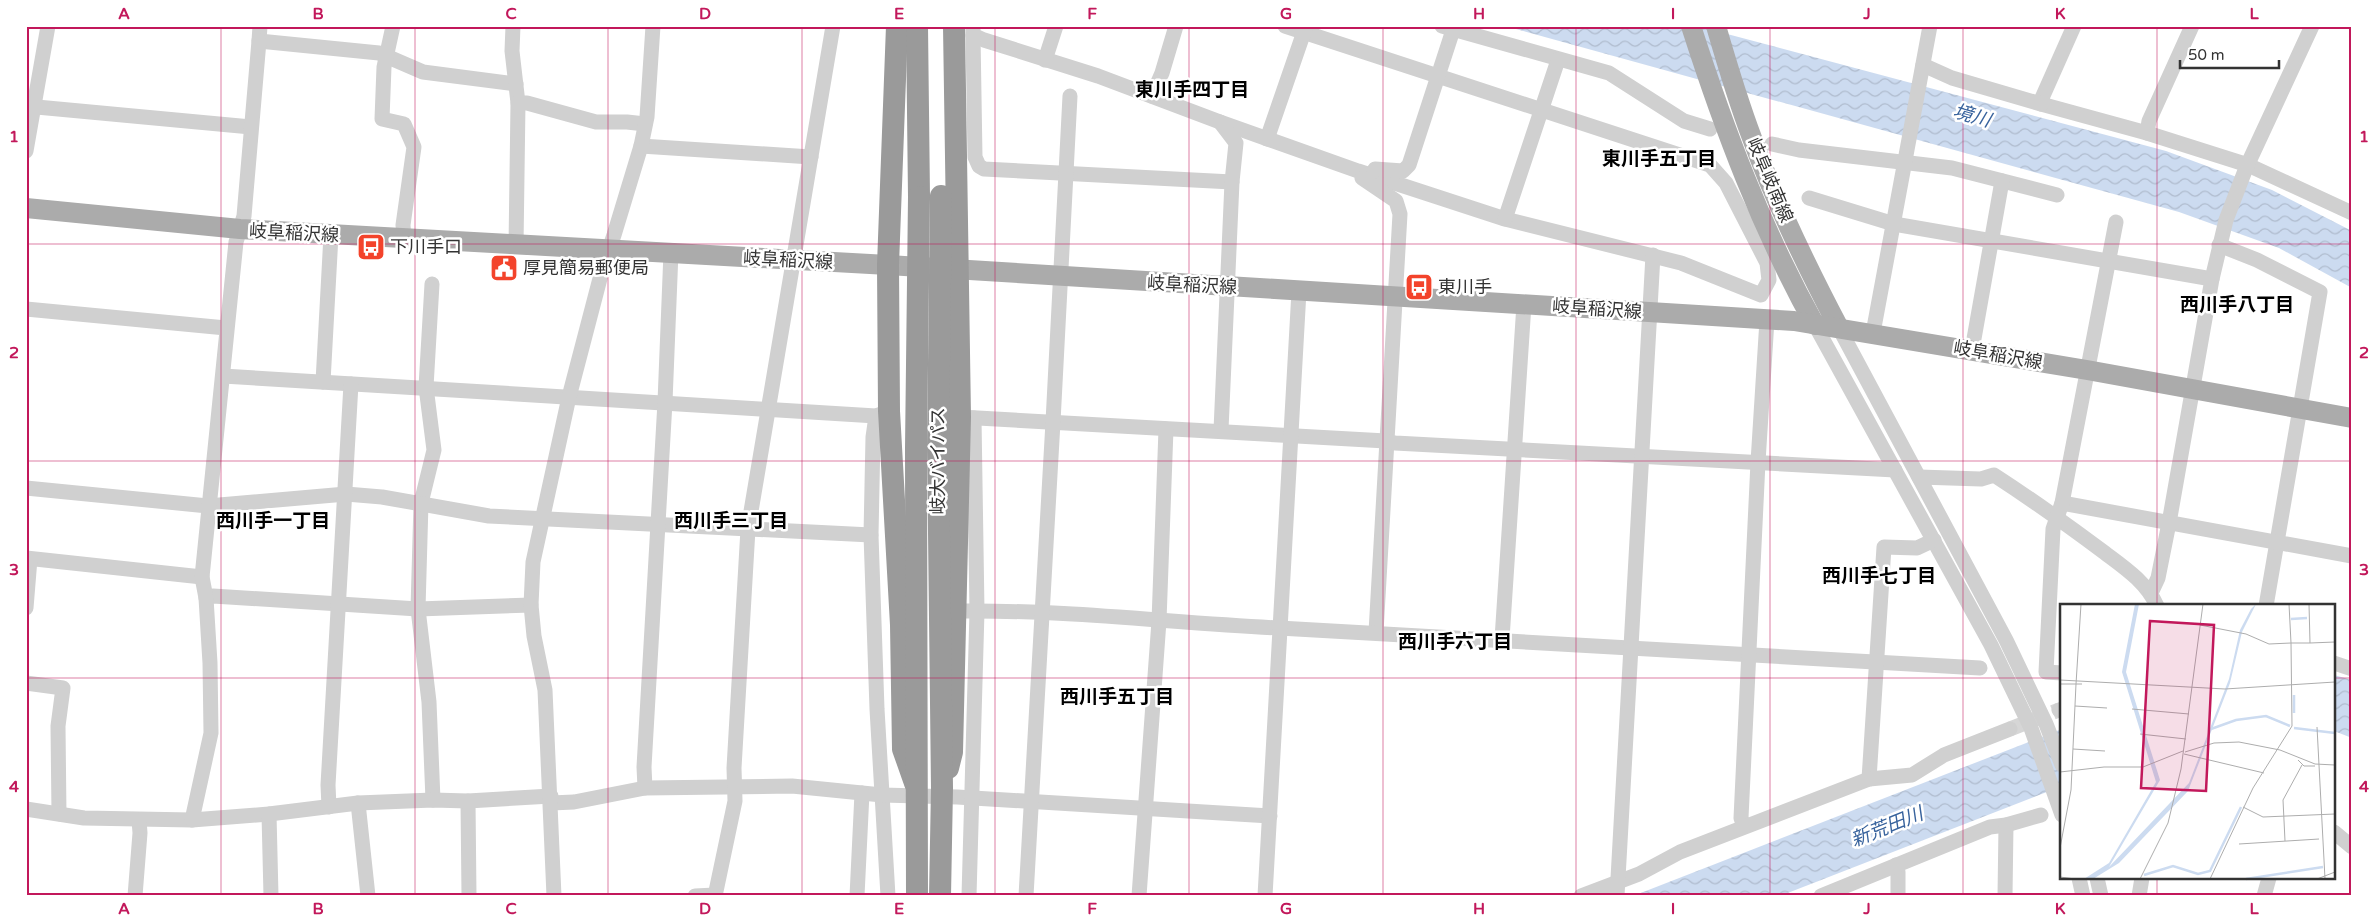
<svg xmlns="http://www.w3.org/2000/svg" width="2378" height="922" viewBox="0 0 2378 922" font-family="'Varela Round','Noto Sans JP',sans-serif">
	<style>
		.water { fill: url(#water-waves) }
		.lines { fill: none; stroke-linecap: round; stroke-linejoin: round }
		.minor-tunnel { stroke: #d6d6d6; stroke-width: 15; stroke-dasharray: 15 8; stroke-linecap: butt }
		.minor { stroke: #d0d0d0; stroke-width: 15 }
		.major { stroke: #ababab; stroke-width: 20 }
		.highway { stroke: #9a9a9a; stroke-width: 22 }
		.highway-bridge { stroke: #9a9a9a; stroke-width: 22 }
		.grid { fill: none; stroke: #c2185b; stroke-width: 1; stroke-opacity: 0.55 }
		.labels { text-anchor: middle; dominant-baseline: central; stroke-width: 5; stroke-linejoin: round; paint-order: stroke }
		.street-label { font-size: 18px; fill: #333; stroke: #fff }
		.poi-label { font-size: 18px; fill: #333; stroke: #fff; text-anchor: start }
		.neighbourhood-label { font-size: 19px; font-weight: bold; fill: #000; stroke: #fff }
		.water-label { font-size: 19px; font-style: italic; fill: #38639d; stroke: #fff }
		.inset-river { fill: none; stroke: #ccdbf0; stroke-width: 2.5 }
		.inset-road { fill: none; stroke: #adadad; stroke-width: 1 }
		.view { fill: #c2185b; fill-opacity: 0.15; stroke: #c2185b; stroke-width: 2.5 }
		.inset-edge { fill: none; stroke: #333; stroke-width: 2.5 }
		.neatline { fill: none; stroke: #c2185b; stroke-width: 2 }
		.grid-label { font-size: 16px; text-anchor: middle; font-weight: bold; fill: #c2185b }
	</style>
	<defs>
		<pattern id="water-waves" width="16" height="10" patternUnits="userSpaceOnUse" patternTransform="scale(1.25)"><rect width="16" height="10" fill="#ccdbf0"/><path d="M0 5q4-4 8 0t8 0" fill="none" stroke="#b0bcce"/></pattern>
	</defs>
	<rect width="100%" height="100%" fill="#fff"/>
	<g class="water">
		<polygon points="1505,26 1697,26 2166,151 2272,190 2352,231 2352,288 2279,248 2179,212"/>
		<polygon points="2334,675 2352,680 2352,738 2334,731"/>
		<polygon points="2062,729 2062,786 1780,896 1633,896"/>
	</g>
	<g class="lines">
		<polyline class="minor-tunnel" points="2010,729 2059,710"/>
		<g class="minor">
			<polyline points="260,26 259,41 379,53 423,72 516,84"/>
			<polyline points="393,26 384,67 382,119 404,124 414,147 403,225 404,239"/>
			<polyline points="513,26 512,51 518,103 516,246"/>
			<polyline points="973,26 973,35 984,40 1098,76 1220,122 1358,171 1505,219 1681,263 1761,295 1769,280 1767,263 1726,183 1710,165 1285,26"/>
			<polyline points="1442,26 1609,73 1684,121 1710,129"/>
			<polyline points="2074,26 2042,98 2041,104 2147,133"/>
			<polyline points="2192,26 2149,121 2147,133 2248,165 2352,213"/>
			<polyline points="973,35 975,157 979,166 984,169 1232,182"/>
			<polyline points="1045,60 1056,26"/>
			<polyline points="1923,65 1952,78 2041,104"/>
			<polyline points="1152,96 1162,73 1176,26"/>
			<polyline points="518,103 527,103 596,122 627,122 645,124"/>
			<polyline points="26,106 251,127"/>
			<polyline points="1220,122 1236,143 1232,182 1221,430"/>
			<polyline points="1267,139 1306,26"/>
			<polyline points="1772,144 1799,150 1952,168 2057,195"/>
			<polyline points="641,146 811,157"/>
			<polyline points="26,151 48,26"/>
			<polyline points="1375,169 1403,171 1409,165 1453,30"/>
			<polyline points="1362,178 1396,201 1400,214 1376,632"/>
			<polyline points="1809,198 1894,224 2212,279"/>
			<polyline points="1505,219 1558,60"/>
			<polyline points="2219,245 2257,260 2320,292 2266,606"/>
			<polyline points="432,284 426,387 434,450 421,503 418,609 429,702 433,800"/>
			<polyline points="26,309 226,328"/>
			<polyline points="1815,325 1991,645 2031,728 2062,815"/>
			<polyline points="1839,328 2006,640 2046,724 2062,765"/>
			<polyline points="1873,333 1930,26"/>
			<polyline points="1972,350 2002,181"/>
			<polyline points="223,376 876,416 889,411"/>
			<polyline points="323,382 331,235"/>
			<polyline points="876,416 873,437 871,535 877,709 888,896"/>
			<polyline points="960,417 1386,441 1395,443 1895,470"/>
			<path d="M1919,477L1981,479L1994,475C2031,499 2066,524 2101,550C2122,566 2146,581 2157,606"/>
			<polyline points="26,488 208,506 346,494 382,497 489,516 871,535"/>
			<polyline points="2062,503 2352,556"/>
			<polyline points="26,558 202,577"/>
			<polyline points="2151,593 2158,578 2169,523 2212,279 2226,220 2246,168 2312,26"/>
			<polyline points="206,598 213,596 418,609 531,605"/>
			<polyline points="26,608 30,559"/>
			<path d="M962,611C1068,610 1174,623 1279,628C1513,641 1747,654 1980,668"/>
			<polyline points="1502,639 1524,304"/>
			<polyline points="2334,663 2352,669"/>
			<polyline points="2062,673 2046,672 2053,529 2062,503 2116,222"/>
			<polyline points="26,683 63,688 58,726 59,814"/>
			<polyline points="2059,710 2062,709"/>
			<polyline points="1869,779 1884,547 1917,548 1934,540"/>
			<polyline points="645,788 644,767 665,402 671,252"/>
			<polyline points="468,801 469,896"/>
			<polyline points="358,803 368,896"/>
			<polyline points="551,803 574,802 645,788 792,786 882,795 957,797 1270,816"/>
			<polyline points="329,807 328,785 351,384"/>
			<polyline points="26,809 84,818 192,820 269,814 358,803 433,800 468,801 551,796"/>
			<polyline points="269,814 271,896"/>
			<polyline points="192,820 211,733 210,663 206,598 202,577 236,242 244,216 259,41"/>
			<polyline points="1744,826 1741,818 1758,462 1767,320"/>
			<polyline points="2334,832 2352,847"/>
			<polyline points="1896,865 1898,872 1898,896"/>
			<polyline points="2079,878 2083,896"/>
			<polyline points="2097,878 2101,896"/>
			<polyline points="135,896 140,833 139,820"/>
			<polyline points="554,896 545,690 534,636 531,605 533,562 569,397 603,267 614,235 641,146 647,117 653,26"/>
			<polyline points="695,896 715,895"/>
			<polyline points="715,896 735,801 734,768 748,529 833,26"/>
			<polyline points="857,896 862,793"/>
			<polyline points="969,896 977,611 974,418"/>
			<polyline points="1026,896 1053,422 1070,96"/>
			<polyline points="1139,896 1159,621 1166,429"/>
			<polyline points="1265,896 1299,291"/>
			<polyline points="1581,896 1639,874 1680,852 1869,779 1912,775 1944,755 2010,729"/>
			<polyline points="1617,896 1653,255"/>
			<polyline points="1821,896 1990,827 2006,825 2041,815"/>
			<polyline points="2005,896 2006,825"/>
			<polyline points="2139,896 2142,878"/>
			<polyline points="2264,896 2269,878"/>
		</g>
		<g class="major">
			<path d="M1691,26C1724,129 1762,230 1815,325"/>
			<path d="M1716,26C1727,64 1738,101 1752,138C1776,204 1807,267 1839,328"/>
			<polyline points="26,208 240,229 888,265 1794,321 2087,370 2352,418"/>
		</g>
		<g class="highway">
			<polyline points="897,26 888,265 889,411 901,625 903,749 915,783"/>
			<polyline points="917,26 919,197"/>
			<polyline points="948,768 952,752 960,417 954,26"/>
		</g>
		<g class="highway-bridge">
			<polyline points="917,896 916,449 919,197"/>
			<polyline points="940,896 942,788 938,447 941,196"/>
		</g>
	</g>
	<path class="grid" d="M221,26V896M415,26V896M608,26V896M802,26V896M995,26V896M1189,26V896M1383,26V896M1576,26V896M1770,26V896M1963,26V896M2157,26V606M26,244H2352M26,461H2352M26,678H2062M2334,678H2352M2157,878V896"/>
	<defs>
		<symbol id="bus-square" viewBox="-11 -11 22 22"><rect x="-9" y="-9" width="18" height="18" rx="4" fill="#f3432b" stroke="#fff"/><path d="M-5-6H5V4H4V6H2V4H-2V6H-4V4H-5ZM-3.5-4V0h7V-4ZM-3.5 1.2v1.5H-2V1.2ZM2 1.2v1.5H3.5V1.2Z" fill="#fff"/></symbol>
		<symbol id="civic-square" viewBox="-11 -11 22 22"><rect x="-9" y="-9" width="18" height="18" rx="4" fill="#f3432b" stroke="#fff"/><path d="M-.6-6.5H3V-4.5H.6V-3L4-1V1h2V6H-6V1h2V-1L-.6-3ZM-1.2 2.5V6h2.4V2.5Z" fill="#fff"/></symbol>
	</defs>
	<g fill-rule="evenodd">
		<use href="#bus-square" x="355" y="231" width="32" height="32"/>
		<use href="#civic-square" x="488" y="252" width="32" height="32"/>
		<use href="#bus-square" x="1403" y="271" width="32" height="32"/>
	</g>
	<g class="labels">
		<g class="street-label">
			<text transform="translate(1770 180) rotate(67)">岐阜岐南線</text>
			<text transform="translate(294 233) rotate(3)">岐阜稲沢線</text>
			<text transform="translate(788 260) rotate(3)">岐阜稲沢線</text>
			<text transform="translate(1192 285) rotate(3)">岐阜稲沢線</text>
			<text transform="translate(1597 309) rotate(4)">岐阜稲沢線</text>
			<text transform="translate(1998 355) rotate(10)">岐阜稲沢線</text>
			<text transform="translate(938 461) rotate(-90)">岐大バイパス</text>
		</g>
		<g class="poi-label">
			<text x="390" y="247">下川手口</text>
			<text x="523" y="268">厚見簡易郵便局</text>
			<text x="1438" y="287">東川手</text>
		</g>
		<g class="neighbourhood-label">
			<text x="1192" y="90">東川手四丁目</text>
			<text x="1659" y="159">東川手五丁目</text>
			<text x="2237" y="305">西川手八丁目</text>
			<text x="273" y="521">西川手一丁目</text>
			<text x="731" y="521">西川手三丁目</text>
			<text x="1879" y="576">西川手七丁目</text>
			<text x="1455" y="642">西川手六丁目</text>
			<text x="1117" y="697">西川手五丁目</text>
		</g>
		<g class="water-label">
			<text transform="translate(1972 116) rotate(16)">境川</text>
			<text transform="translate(1887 827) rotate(-22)">新荒田川</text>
		</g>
	</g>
	<g transform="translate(2060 604)">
		<rect width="275" height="275" fill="#fff"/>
		<path d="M75,0H79L66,68L100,176L49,263L129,179L169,75L180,26L191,5L196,0L182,28L170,79L128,187L59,259L33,275H24L49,259L96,178L62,68Z" fill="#ccdbf0"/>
		<path class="inset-river" d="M231,15L247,14M234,91V109M234,124L275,129M151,125L176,116L206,112L230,122M84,271L113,262L138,270L150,267L181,203M186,275L263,263"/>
		<path class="inset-road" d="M140,21L186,30L209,40L231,39L229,0M250,39L275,38M0,76L165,85L275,78M0,80H22M16,80L21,0M15,102L47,104M72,105L129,110M257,123L265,275M80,130L126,135M13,145L45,147M125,148L154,139L179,138L220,146L255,160L275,161M124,150L204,169M238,156L244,162H255M0,168L44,163H83L123,147M183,203L203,213L275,210M225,237L223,196L242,161M179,240L259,235M0,244L11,186L16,80M0,273L15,275M80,275L108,219L121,165L143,0M150,275L193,184L232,122L231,39H250L249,0M257,275L275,268"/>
		<path class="view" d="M90,17L154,21L146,187L81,184Z"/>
		<rect width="275" height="275" class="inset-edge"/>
	</g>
	<rect width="2378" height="922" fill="none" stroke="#ffffff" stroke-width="55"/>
	<path d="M2180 60v8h99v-8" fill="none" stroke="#333333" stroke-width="2.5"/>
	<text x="2188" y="60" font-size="15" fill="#333333" stroke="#ffffff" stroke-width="4" paint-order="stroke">50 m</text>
	<rect x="28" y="28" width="2322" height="866" class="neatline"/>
	<g class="grid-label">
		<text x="124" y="19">A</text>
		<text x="318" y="19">B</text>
		<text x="511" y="19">C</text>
		<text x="705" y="19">D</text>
		<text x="899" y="19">E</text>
		<text x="1092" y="19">F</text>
		<text x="1286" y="19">G</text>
		<text x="1479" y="19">H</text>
		<text x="1673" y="19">I</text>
		<text x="1867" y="19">J</text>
		<text x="2060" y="19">K</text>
		<text x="2254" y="19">L</text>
		<text x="14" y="142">1</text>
		<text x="2364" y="142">1</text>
		<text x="14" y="358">2</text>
		<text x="2364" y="358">2</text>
		<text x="14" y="575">3</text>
		<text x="2364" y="575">3</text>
		<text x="14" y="792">4</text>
		<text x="2364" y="792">4</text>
		<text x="124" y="914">A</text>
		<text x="318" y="914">B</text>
		<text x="511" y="914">C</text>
		<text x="705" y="914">D</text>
		<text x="899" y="914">E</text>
		<text x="1092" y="914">F</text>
		<text x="1286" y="914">G</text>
		<text x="1479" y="914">H</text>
		<text x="1673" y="914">I</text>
		<text x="1867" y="914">J</text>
		<text x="2060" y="914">K</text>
		<text x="2254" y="914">L</text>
	</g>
</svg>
